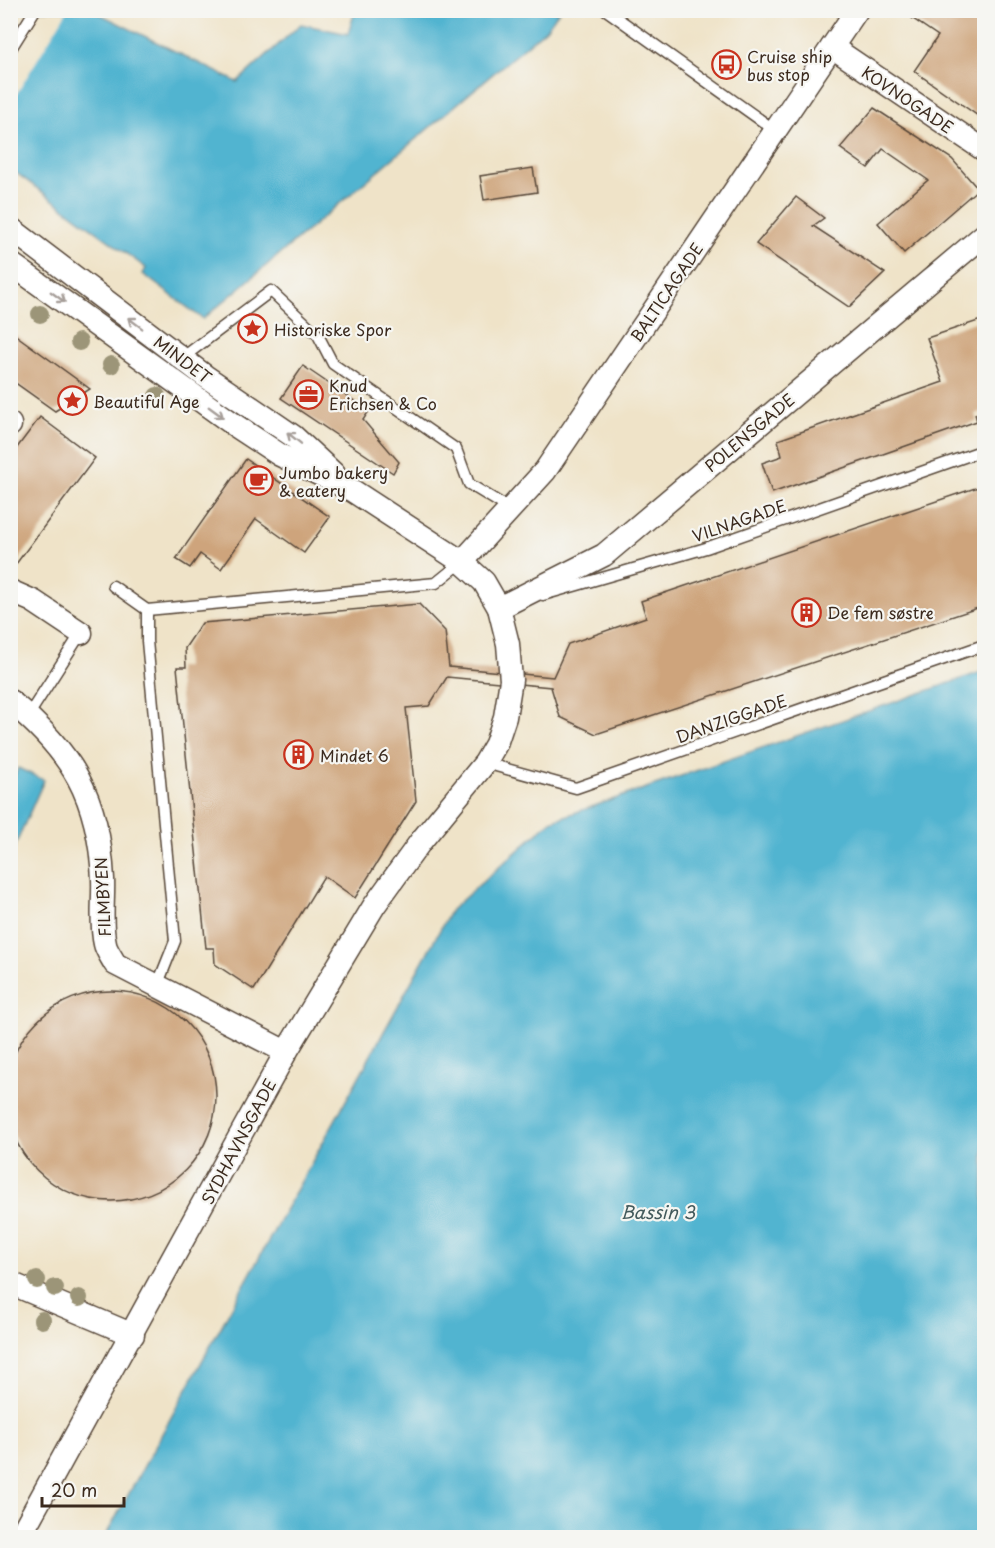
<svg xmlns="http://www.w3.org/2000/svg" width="995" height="1548" viewBox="0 0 995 1548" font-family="'Playpen Sans',sans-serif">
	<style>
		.water { fill: #51b4d0; stroke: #466f77; stroke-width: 1.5 }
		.pier { fill: #efe3c8 }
		.building { fill: #cea47b }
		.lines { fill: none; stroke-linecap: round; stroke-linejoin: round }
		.service-casing { stroke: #564638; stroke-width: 13 }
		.minor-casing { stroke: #564638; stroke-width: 25 }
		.service { stroke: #fff; stroke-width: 10 }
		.minor { stroke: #fff; stroke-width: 22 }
		.tree { fill: #9c9578 }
		.oneway { stroke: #a79f9a }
		.labels { text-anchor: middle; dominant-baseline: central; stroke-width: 4.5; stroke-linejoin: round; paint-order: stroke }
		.poi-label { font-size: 16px; fill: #3b2a1e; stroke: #f6f6f2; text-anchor: start }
		.street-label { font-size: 16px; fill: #3b2a1e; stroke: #f6f6f2 }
		.water-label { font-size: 18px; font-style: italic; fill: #435a5c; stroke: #f6f6f2 }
	</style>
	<rect width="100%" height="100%" fill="#f6f6f2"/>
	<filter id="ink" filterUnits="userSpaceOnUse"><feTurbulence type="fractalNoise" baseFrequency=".0167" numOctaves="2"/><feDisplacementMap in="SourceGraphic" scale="12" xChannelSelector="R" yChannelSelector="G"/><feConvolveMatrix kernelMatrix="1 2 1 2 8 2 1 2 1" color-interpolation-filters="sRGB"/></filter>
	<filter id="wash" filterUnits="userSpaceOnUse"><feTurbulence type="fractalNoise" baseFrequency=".008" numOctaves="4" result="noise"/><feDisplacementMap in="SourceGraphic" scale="24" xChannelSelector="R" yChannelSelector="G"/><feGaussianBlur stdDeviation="1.35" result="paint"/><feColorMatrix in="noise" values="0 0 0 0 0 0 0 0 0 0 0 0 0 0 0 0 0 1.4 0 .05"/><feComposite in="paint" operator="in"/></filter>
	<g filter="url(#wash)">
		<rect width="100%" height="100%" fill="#efe3c8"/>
		<g class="water">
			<polygon points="10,11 94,11 237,82 301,24 348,34 355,11 559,11 546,29 203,319 143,274 146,268 11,169"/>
			<polygon points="984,671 984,1537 105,1537 451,910 551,821"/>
			<polygon points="18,768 44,780 11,855 11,784"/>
		</g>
		<polygon class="pier" points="11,11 67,11 11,103"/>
		<g id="blocks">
			<g class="building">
				<polygon points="900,10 984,10 984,120 914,71 938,36"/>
				<polygon points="874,108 952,159 978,189 904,253 878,223 928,180 883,149 868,168 840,148"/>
				<polygon points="533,168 537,192 484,200 480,176"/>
				<polygon points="796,197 824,218 813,226 885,273 849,307 756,244"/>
				<polygon points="984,319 984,411 975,414 977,421 772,493 762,463 782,456 778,440 943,382 927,338"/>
				<polygon points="10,331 90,389 55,411 10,379"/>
				<polygon points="303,366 369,411 363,420 399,462 393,473 281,398"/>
				<polygon points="40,417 95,458 10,572 10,457"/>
				<polygon points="246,459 330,517 304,553 256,519 221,569 200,554 190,568 176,559"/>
				<polygon points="984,485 984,606 596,734 560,717 551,687 447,677 429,706 406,708 416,801 355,898 324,876 254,990 215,964 214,948 206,948 177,667 186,667 185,648 202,623 419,604 445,631 449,667 553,677 568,644 646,617 641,601"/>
				<circle cx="111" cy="1096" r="105"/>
			</g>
		</g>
	</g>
	<g filter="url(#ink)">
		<use href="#blocks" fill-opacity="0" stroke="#564638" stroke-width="1.5"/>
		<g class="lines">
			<defs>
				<g id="service">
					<polyline points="606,10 776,131"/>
					<polyline points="10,50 35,10"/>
					<polyline points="182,358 271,291 318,335 333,364 456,449 469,484 510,509"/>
					<polyline points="113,586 147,610 147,641 175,941 157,986"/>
					<polyline points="543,595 706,548 984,450"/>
					<polyline points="147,610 436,583 462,562"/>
					<polyline points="28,716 81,633"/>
					<polyline points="485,763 576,788 984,645"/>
				</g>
				<g id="minor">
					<polyline points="832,47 984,150"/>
					<polyline points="10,228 205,376 293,436 334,474"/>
					<polyline points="10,263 236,426 280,455 353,491 462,562 484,582 499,608 508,644 511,680 505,717 496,744 485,763 421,841 374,906 286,1052 19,1538"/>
					<polyline points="10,424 10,425"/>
					<polyline points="462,562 545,471 857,10"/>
					<polyline points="10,591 33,601 81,633"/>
					<polyline points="499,608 604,555 984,235"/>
					<path d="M10,701C72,752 99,797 103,879C104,899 100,923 105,944C106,950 112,958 115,964L286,1052"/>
					<polyline points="10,1283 133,1335"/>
				</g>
			</defs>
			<use href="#service" class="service-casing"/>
			<use href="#minor" class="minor-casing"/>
			<use href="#service" class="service"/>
			<use href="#minor" class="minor"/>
		</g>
		<g class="tree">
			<circle cx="40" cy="314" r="9"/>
			<circle cx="79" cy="342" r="9"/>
			<circle cx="111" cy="365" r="9"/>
			<circle cx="157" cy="396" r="9"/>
			<circle cx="37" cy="1280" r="9"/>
			<circle cx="55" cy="1288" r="9"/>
			<circle cx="79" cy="1298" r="9"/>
			<circle cx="42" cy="1320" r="9"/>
		</g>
		<defs><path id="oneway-shaft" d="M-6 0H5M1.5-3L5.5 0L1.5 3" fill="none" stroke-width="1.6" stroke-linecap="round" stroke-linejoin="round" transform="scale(1.5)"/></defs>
		<g class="oneway">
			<use href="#oneway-shaft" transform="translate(58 297) rotate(36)"/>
			<use href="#oneway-shaft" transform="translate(135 323) rotate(-143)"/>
			<use href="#oneway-shaft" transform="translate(216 412) rotate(36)"/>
			<use href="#oneway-shaft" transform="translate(294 438) rotate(-141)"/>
		</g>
	</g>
	<defs>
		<symbol id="bus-ring" viewBox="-11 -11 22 22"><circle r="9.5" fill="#f6f6f2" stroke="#c8321e" stroke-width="1.5"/><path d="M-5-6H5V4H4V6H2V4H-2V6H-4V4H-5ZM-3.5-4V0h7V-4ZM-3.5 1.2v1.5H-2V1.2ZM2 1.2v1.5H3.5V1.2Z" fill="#c8321e"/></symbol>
		<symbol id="sight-ring" viewBox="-11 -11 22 22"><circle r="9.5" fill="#f6f6f2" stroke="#c8321e" stroke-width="1.5"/><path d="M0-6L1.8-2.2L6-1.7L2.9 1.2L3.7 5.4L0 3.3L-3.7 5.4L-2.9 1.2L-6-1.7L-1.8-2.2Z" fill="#c8321e"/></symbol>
		<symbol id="office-ring" viewBox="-11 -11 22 22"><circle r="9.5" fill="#f6f6f2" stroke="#c8321e" stroke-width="1.5"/><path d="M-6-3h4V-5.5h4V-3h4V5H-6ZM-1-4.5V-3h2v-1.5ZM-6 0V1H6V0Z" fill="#c8321e"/></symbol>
		<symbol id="cafe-ring" viewBox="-11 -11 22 22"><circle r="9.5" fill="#f6f6f2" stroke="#c8321e" stroke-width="1.5"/><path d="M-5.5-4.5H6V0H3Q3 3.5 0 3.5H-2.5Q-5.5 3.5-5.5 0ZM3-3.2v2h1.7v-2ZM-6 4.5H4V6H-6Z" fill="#c8321e"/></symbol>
		<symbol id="building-ring" viewBox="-11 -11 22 22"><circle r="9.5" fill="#f6f6f2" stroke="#c8321e" stroke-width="1.5"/><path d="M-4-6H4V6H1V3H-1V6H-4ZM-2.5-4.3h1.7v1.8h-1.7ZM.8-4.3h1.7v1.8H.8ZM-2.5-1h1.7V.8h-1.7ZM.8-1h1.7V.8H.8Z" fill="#c8321e"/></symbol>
	</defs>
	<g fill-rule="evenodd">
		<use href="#bus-ring" x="710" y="48" width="33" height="33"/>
		<use href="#sight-ring" x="236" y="312" width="33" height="33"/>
		<use href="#office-ring" x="292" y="378" width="33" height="33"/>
		<use href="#sight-ring" x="56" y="384" width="33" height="33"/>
		<use href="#cafe-ring" x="242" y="464" width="33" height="33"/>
		<use href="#building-ring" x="790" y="596" width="33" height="33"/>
		<use href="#building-ring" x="282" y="738" width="33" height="33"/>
	</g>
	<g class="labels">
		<g class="poi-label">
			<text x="747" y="56">Cruise ship<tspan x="747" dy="18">bus stop</tspan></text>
			<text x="274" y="329">Historiske Spor</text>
			<text x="329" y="385">Knud<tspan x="329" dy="18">Erichsen &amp; Co</tspan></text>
			<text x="93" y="401">Beautiful Age</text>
			<text x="279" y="472">Jumbo bakery<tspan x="279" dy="18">&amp; eatery</tspan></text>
			<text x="827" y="612">De fem søstre</text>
			<text x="320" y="755">Mindet 6</text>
		</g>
		<g class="street-label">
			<text transform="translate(908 99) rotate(34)">KOVNOGADE</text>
			<text transform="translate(666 292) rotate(-56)">BALTICAGADE</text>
			<text transform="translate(183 359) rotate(37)">MINDET</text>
			<text transform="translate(749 432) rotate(-40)">POLENSGADE</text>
			<text transform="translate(739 520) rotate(-19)">VILNAGADE</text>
			<text transform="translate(731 718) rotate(-19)">DANZIGGADE</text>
			<text transform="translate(102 897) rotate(-93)">FILMBYEN</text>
			<text transform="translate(238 1141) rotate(-62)">SYDHAVNSGADE</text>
		</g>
		<g class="water-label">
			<text x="658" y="1211">Bassin 3</text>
		</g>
	</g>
	<rect width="995" height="1548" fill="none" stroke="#f6f6f2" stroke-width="36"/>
	<path d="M42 1497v9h82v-9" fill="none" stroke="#3b2a1e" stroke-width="3"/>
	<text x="51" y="1497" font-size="18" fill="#3b2a1e" stroke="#f6f6f2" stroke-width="4.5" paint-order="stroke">20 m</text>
</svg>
